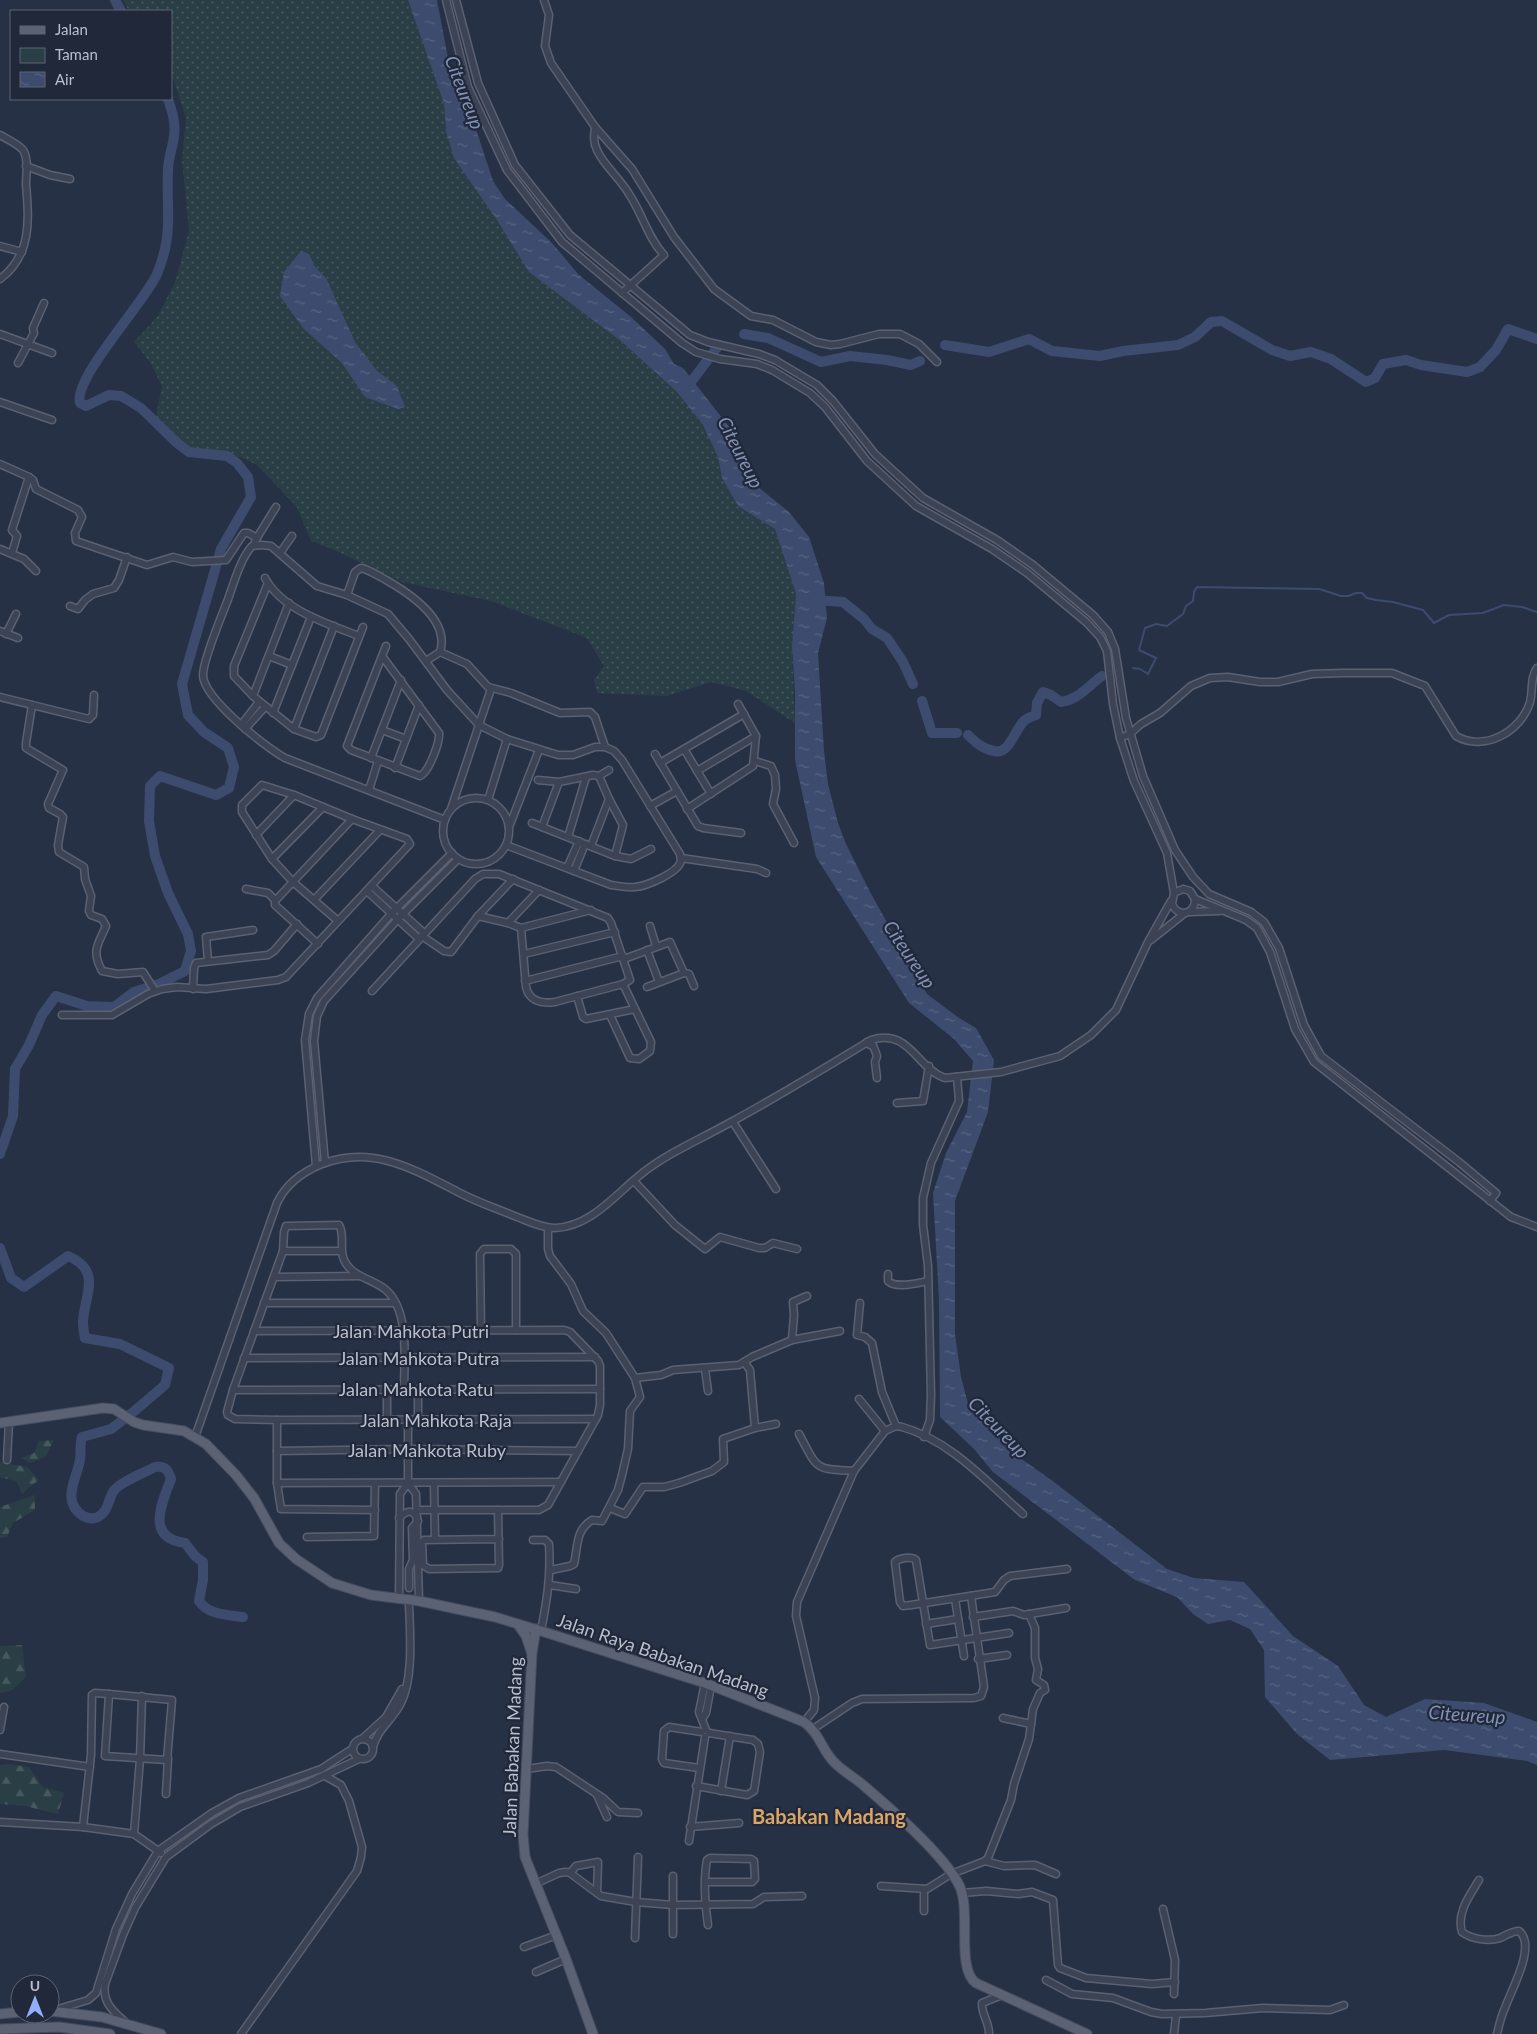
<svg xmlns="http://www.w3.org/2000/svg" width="1537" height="2034" viewBox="0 0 1537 2034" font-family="Lato,sans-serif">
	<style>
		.green { fill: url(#green-dots) }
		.forest { fill: url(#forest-firs) }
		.water { fill: url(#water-ripples) }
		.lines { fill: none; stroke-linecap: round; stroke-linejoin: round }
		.stream { stroke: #3d4c6e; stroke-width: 2 }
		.river { stroke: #3d4c6e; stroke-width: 10 }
		.minor-casing { stroke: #5a6171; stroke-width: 9 }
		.major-casing { stroke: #454c5d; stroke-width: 11 }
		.minor { stroke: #3b4354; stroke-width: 6 }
		.major { stroke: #5a6274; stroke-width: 9 }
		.labels { text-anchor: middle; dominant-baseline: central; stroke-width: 4.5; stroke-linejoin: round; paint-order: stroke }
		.street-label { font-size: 18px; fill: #b9bfcd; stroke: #202839 }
		.water-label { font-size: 19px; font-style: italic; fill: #8091b5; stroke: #202839 }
		.quarter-label { font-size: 20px; font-weight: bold; fill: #d9a568; stroke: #202839 }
	</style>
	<defs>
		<pattern id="green-dots" width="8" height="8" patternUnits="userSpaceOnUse" patternTransform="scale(1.25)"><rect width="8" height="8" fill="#293f45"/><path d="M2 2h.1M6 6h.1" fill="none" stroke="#46595f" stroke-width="1.8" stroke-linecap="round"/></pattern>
		<pattern id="forest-firs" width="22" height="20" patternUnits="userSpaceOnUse" patternTransform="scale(1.25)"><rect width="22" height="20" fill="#293f45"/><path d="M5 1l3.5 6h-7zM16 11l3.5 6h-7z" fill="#46595f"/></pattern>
		<pattern id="water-ripples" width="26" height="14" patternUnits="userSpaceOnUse" patternTransform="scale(1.25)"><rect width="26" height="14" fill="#3d4c6e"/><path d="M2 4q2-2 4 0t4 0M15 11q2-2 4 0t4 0" fill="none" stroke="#576482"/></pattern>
	</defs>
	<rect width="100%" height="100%" fill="#273145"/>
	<polygon class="green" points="123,0 408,0 444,104 446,131 529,271 621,341 677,392 703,425 718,457 722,478 738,506 775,529 796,594 792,646 795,723 746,691 711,682 667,696 597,693 594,680 604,666 587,638 491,601 402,582 332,549 311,541 297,507 257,465 241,457 189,452 177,443 155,421 162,386 150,362 134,342 158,316 175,282 189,231 182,160 186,118 171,72 171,11 129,11"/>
	<g class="forest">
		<polygon points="54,1440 46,1456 31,1463 21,1458 34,1453 39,1441"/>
		<polygon points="0,1462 27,1467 39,1480 27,1489 23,1494 16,1481 0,1477"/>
		<polygon points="35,1495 35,1510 13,1523 7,1537 0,1538 0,1507"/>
		<polygon points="22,1645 26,1677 11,1691 0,1693 0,1646"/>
		<polygon points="9,1764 29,1767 43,1787 64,1793 58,1814 25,1806 0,1804 0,1765"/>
	</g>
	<g class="water">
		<polygon points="408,0 437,0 450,69 467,102 493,181 505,199 552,243 578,274 631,317 665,349 674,364 683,368 730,428 753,483 789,512 809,537 824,583 827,618 818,653 824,751 828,784 838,823 846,844 870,892 927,994 959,1018 976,1028 994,1060 988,1112 955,1201 955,1334 961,1377 968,1404 992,1427 1017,1456 1050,1479 1167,1569 1194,1578 1244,1582 1293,1636 1338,1666 1364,1705 1386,1717 1425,1699 1484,1703 1537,1722 1537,1765 1527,1761 1444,1750 1330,1760 1297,1734 1265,1697 1264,1650 1250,1629 1230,1620 1208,1624 1193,1614 1177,1597 1135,1580 993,1472 974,1449 940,1417 939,1299 933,1193 946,1153 967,1112 973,1061 954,1039 909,1003 816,857 795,760 795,692 792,646 796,594 775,529 738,506 722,478 718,457 703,425 677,392 621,341 529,272 497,220 454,158 446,131 444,104"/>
		<polygon points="301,251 309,254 315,267 326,278 355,342 377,371 397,386 405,407 398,409 365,397 342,363 303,328 280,296 284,272"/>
	</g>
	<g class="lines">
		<polyline class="stream" points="1133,668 1140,669 1148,674 1156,658 1139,650 1145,628 1156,624 1167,626 1183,614 1186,606 1193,601 1194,592 1197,587 1319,589 1341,596 1348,596 1356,593 1362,593 1367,598 1376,600 1393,602 1423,610 1434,623 1449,615 1483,613 1504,605 1522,607 1537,612"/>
		<g class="river">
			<polyline points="115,0 121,11"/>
			<polyline points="744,334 768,338 821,362 850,356 887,360 911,365 920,361"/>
			<polyline points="945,345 989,352 1029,339 1052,351 1100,356 1123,351 1178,345 1195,337 1211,322 1222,321 1272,350 1290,356 1311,352 1331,359 1366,382 1375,378 1383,364 1406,360 1421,365 1467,372 1480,367 1496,350 1508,329 1537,339"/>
			<polyline points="685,390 719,345"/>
			<polyline points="814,600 843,602 864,619 872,629 887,638 903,662 913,684"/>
			<polyline points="922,701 932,733 957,733"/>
			<path d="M968,735C976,743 983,749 994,751C1010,755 1015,728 1025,720C1028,718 1033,716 1036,715L1037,703L1043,692L1051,695L1061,702C1078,700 1088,686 1102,676"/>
			<path d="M0,1154L13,1116L15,1069L29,1045L42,1015L56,996L87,1006L114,1007L134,992L159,984L185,971L191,951L188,934L168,893L155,856L149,821L150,786L160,776L216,795L229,788L234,767L228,748L204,732L188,715L182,684L221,549L251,497L248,477L237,463L227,456L189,452L177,443L141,408L121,396L109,395L86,406L80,403C73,378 145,302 157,274C174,233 166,211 168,170C168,158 173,147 174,136C176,123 172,111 168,99"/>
			<path d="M0,1248L11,1278L24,1287L68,1256C103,1271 84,1295 83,1322C83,1327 84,1333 85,1338L120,1344L169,1368L165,1385L132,1413L111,1429L82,1437C79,1447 82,1455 79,1464C75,1482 62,1502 83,1516C89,1519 95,1520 101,1515C109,1509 108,1500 113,1492C117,1483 146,1472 155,1467C166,1466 168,1470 171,1479C162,1503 145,1538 185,1543L195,1556L203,1562V1580L199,1601C208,1615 228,1615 243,1617"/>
		</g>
		<defs>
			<g id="minor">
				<path d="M446,0L468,87L507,170L562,242L682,343L696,352L720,359L757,364L772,370L810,393L825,407L867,461L916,506L992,549L1027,573L1086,622L1100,637L1107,651L1113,704L1120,738L1134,781L1167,853L1174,893L1172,904C1178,918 1195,915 1195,899L1190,891L1183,889L1174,893"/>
				<polyline points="456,0 478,83 515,165 570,235 690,335 708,342 759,354 775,360 817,385 833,401 875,454 923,498 997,540 1033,565 1093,615 1108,632 1115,649 1126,718 1143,776 1175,850 1193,877 1209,894 1251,912 1264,922 1279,948 1304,1025 1321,1056 1459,1162 1496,1193 1490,1201"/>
				<polyline points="544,0 549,15 545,46 551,63 595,127 632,169 674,237 714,289 751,316 773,320 816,342 831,345 840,344 879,334 900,334 919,344 937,362"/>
				<path d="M595,127C594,135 593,142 597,150C604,166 620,178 629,194C642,213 648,238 664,255L622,293"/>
				<path d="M0,135C7,139 18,144 23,150C29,159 26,174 26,184C29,220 32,255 0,279"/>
				<polyline points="26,166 50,175 70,179"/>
				<polyline points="0,246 22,252"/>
				<polyline points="0,334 52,353"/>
				<polyline points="18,363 34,333 33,328 44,303"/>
				<polyline points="0,402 52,420"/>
				<polyline points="0,464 29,477 33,480 36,489 78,510 82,517 75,533 76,541 147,565 173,557 192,562 226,560 244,533 248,533 257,538"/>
				<polyline points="255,541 276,507"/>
				<polyline points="0,549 24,559 36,571"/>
				<polyline points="12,553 17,536 12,530 29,477"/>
				<polyline points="280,553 292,536"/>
				<path d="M265,578C282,610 328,624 359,636"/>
				<polyline points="268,583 234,666 234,676 253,696 294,729 316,737 321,735 363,627"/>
				<path d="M347,595L355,572L361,568C370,570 378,576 386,580C409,593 450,620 440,652L426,661"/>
				<polyline points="70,606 78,609 85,600 93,594 114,588 119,580 127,557"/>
				<polyline points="0,631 18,638"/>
				<polyline points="6,634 16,614"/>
				<polyline points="440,652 467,664 488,687 511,693 560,713 590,712 595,717 605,747"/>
				<polyline points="269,656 292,665"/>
				<path d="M382,656L347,746L351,750L420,776C429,772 440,742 439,733L382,656L386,646"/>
				<polyline points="253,696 289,603"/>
				<polyline points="0,697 89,719 93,715 94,695"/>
				<path d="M32,705L26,743V748L63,770L48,804L49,808L60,814L63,817L58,845L59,852L84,867L85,879L91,896L89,911L91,915L102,919L106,926C98,945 91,950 102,971L118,974L143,972L155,991"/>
				<polyline points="273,713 311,617"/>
				<polyline points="241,725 259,702"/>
				<polyline points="245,729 265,707"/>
				<polyline points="294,729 334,626"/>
				<polyline points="382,730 406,739"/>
				<path d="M1120,738L1130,734L1141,724L1160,713L1191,686L1210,678L1228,677L1260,682H1278L1312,674L1343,673H1392L1425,686L1456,736C1484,752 1521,732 1530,702C1533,691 1530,677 1537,668"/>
				<polyline points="684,749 711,794"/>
				<polyline points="655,754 698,826 703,828 741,833"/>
				<polyline points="371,758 401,680"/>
				<polyline points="755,761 771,766 775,775 776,789 773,804 794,843"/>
				<polyline points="660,763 744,714"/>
				<polyline points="395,768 419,705"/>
				<polyline points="697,771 756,736"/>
				<polyline points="599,776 609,770"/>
				<polyline points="538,780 559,782 593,775 599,776 609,799 623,825 615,856 542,827 559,782"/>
				<polyline points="369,790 378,761"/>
				<circle cx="476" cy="831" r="33"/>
				<polyline points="488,800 507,739"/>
				<polyline points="650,806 677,791"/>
				<polyline points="451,809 491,689"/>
				<polyline points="687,809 753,766 756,736 738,704"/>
				<path d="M445,820L285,758C265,747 203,698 203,675C203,661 221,617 227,602C233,586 240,559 252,546L261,545L271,546L317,586L347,595L388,614L409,639L447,690L479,725L507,739L558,755H573L595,747H605L614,751L622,760L680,854L681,861C678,873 647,886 635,887C627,888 619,886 611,885L506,845"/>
				<polyline points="532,823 542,827"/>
				<polyline points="509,827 539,750"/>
				<polyline points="256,835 294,795"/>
				<polyline points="568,837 586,777"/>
				<polyline points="591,846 609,799"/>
				<polyline points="615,856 631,859 651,849"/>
				<polyline points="681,858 757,869 766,873"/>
				<polyline points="272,859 323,807"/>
				<polyline points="567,868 579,841"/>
				<polyline points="574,871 585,844"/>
				<polyline points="372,886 424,933"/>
				<polyline points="246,889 268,893 275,900"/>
				<polyline points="367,891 419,939"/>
				<polyline points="1195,899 1246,920 1257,928 1270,952 1295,1029 1314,1062 1511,1217 1537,1227"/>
				<polyline points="314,900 380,830"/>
				<polyline points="1189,912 1220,911"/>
				<polyline points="508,923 539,890"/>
				<polyline points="650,926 656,946"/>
				<polyline points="521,928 591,910"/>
				<polyline points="422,936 444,951 451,952 478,916 513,879"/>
				<polyline points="1151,940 1185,913"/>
				<polyline points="318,944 275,905 275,901 352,819"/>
				<polyline points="647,950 659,982"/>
				<polyline points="524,954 615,932"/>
				<polyline points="624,959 670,942 684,973 689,974 694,986"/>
				<polyline points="208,961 206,937 253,930"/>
				<polyline points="525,981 623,956"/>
				<polyline points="647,987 684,973"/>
				<polyline points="193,989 194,968 196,963 268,955 274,951 297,924"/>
				<path d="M372,991L475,879L483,874H499L608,918L611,923L630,980L623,984L555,1002C542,1004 529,1001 526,987L521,928L508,923L478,916"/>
				<polyline points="577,996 583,1017 586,1019 635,1009"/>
				<polyline points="62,1015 112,1015 148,994 162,989 177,987 206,989 278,980 286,977 410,844 407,839 352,819 294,795 262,785 242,805 242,812 272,859 293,882 338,921"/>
				<polyline points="610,1015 630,1058 639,1059 650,1051 651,1042 623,984"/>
				<polyline points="867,1042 870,1045 873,1045 877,1056 875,1062 877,1078"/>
				<polyline points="897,1103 923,1101 929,1066"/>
				<polyline points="733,1122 776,1189"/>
				<polyline points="325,1163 314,1041 317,1016 324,1001 398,919 458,859"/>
				<polyline points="316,1166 305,1040 309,1014 317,998 391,914 452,853"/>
				<polyline points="634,1181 675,1225 705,1249 720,1237 759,1248 765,1248 773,1243 797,1249"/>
				<polyline points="548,1228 548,1249 550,1256 571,1284 583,1311 606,1333 635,1378 661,1375 673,1370 739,1365 752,1357 792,1340 794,1315 793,1302 807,1296"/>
				<polyline points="283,1251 341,1251"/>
				<path d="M888,1274V1281C896,1289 917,1283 928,1281"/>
				<polyline points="274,1277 360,1276"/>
				<polyline points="264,1303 394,1303"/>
				<polyline points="860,1303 857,1335 865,1337 872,1343 882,1392 896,1426"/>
				<polyline points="254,1331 564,1330 570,1332 598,1361 600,1366 600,1405 598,1415 548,1505 539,1510 498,1510 499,1565 498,1568 429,1569 423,1565 422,1542 424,1540 499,1539"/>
				<polyline points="481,1331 480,1254 484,1249 511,1249 516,1254 516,1330"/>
				<polyline points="792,1340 840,1331"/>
				<polyline points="244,1358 595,1357"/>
				<polyline points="744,1362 750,1370 755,1428"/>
				<polyline points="705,1369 708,1391"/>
				<polyline points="387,1389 387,1420"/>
				<polyline points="418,1389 418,1420"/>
				<polyline points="233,1390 600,1389"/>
				<polyline points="859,1399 885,1431"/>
				<polyline points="277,1420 596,1419"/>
				<path d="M799,1434C818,1469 813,1469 854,1471"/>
				<path d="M195,1437L277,1203C286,1184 302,1172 322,1164C373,1144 415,1170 460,1193C477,1202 495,1208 512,1215C526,1220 541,1228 555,1228C590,1227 615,1195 640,1175C667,1153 701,1139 731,1122C779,1096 825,1068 871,1040C910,1028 916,1068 945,1078L1001,1072L1060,1056L1091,1035L1116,1010L1148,942L1171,901"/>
				<polyline points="924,1437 930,1420 931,1395 928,1266 923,1225 923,1198 931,1163 959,1101 957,1077"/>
				<polyline points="277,1451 409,1449 578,1451"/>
				<polyline points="7,1460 9,1422"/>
				<polyline points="277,1483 561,1482"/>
				<polyline points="408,1483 416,1494 419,1601"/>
				<polyline points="408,1483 408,1420"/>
				<polyline points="434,1483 435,1539"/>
				<polyline points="610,1508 625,1514 643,1487 664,1487 679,1483 712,1471 724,1462 723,1439 755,1428 776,1424"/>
				<path d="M375,1510L281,1509L277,1483V1420L235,1419L228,1415L227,1412L233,1390L283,1251L284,1232L286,1226L339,1225C346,1236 337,1252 347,1265C356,1278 375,1280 386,1290C410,1311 404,1360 404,1389"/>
				<polyline points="419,1510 498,1510"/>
				<path d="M399,1518C406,1511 411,1509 417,1517"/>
				<polyline points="307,1537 374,1536 375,1483"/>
				<path d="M533,1540H545L549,1544C551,1575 547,1600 541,1631"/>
				<path d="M551,1570L570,1566L574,1564C578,1548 575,1530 592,1520L602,1521L618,1490L622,1475L628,1449L630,1411L640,1397L635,1378"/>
				<polyline points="550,1585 576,1589"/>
				<polyline points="409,1588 409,1569 413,1560 412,1528 418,1521"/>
				<polyline points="399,1598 400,1494 408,1483"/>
				<polyline points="955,1599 964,1656"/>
				<polyline points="973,1617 1013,1611 1024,1615 1066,1608"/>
				<polyline points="926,1624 958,1619"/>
				<path d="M1009,1633L930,1645L916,1560C911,1556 899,1558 895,1562L900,1602L903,1606C933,1602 964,1597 995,1592L1004,1580L1010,1576L1067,1569"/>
				<polyline points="978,1659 1007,1655"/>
				<polyline points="705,1683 699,1712 706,1730"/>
				<polygon points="109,1694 172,1700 167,1760 105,1756"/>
				<polyline points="1003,1718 1031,1724"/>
				<polyline points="702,1719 706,1713 711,1686"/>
				<path d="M804,1722L814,1710L815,1698L796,1616L797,1602L854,1471L885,1431L896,1426L902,1427C950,1440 987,1482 1023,1514"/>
				<polyline points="813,1729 852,1703 862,1699 974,1698 981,1696 984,1687 971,1596"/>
				<polyline points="0,1730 4,1707"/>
				<circle cx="363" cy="1749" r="10"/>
				<polyline points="362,1739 386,1717 402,1689"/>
				<path d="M373,1747C377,1730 392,1720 400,1705C414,1679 410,1633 409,1604"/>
				<polyline points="0,1754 90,1767"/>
				<polyline points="699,1768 664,1763 662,1759 664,1731 669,1727 702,1732"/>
				<polyline points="527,1769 547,1766 556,1767 603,1798 618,1812 638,1813"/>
				<polyline points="696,1786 747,1795 754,1791 760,1752 758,1744 753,1740 709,1733"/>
				<polyline points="721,1791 730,1736"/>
				<polyline points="166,1794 168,1758"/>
				<polyline points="597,1795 607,1817"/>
				<polyline points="0,1822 83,1827 134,1834 161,1853"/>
				<polyline points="83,1827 91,1755 92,1695 95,1693 109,1694"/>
				<polyline points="690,1827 739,1823"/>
				<polyline points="134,1834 140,1759 142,1696"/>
				<polyline points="689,1841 705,1737"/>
				<polyline points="985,1861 1004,1866 1035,1865 1056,1874"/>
				<polyline points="570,1873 576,1866 598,1862 597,1893"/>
				<polyline points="673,1876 673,1934"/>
				<path d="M1479,1880C1470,1895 1456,1913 1462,1932C1471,1939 1489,1942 1500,1938C1507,1935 1512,1931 1519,1931C1537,1946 1511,1990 1505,2008C1501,2016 1499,2025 1497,2034"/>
				<path d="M706,1882H752L755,1879L754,1861L751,1859L710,1858L707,1860C703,1881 705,1904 708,1925"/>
				<polyline points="535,1884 559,1873 566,1872 570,1873 601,1896 636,1902 673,1905 753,1904 764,1897 802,1896"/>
				<polyline points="881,1886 927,1889 951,1874 985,1861 988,1858 1011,1800 1014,1784 1029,1739 1033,1709 1040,1693 1045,1690 1044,1685 1036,1680 1038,1669 1035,1658 1035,1628 1029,1614"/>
				<polyline points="924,1890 924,1911"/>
				<polyline points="962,1893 986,1891 1018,1894 1032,1892 1053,1900 1058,1965 1060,1968 1086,1978 1152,1984 1175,1982"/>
				<polyline points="1163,1909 1175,1960 1174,1994"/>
				<polyline points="635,1938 638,1857"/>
				<polyline points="524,1947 557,1935"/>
				<polyline points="536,1972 566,1959"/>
				<polyline points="1046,1980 1072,1994 1113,1998 1151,2012 1162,2014 1205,2013 1263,2008 1330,2010 1344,2005"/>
				<polyline points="55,2010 88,2000 96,1993 116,1929 132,1894 158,1851 212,1813 239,1798 321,1769 352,1749"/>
				<path d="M125,2022C113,2011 102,2002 105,1984L123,1935L135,1908L166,1857L211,1824L240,1807L308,1783L359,1759"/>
				<path d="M989,2033C989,2022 981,2013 982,2003L1002,1995"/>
				<polyline points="241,2034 357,1871 361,1857 362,1847 349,1801 341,1785 325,1776"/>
				<polyline points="1174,2034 1176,2015"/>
			</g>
			<g id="major">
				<path d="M0,1423L103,1408L114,1409L134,1422L143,1425L184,1431L206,1444L236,1475L254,1498L279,1543L296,1559L332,1583L371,1595L419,1601L495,1617L541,1631L705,1683L804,1722C820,1734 821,1748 833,1761C842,1771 854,1777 863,1785C889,1807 947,1858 960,1887C971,1912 956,1969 976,1983L1087,2034"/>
				<polyline points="519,1626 526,1636 531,1651"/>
				<polyline points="536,1629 532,1653 523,1835 525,1857 566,1959 593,2034"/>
				<polyline points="50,2011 102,2017 161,2034"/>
				<polyline points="0,2014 20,2012"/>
				<polyline points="0,2029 59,2027 110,2034"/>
			</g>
		</defs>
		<use href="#minor" class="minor-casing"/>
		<use href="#major" class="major-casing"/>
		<use href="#minor" class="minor"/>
		<use href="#major" class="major"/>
	</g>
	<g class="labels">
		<g class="street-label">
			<text x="411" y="1331">Jalan Mahkota Putri</text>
			<text x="419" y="1358">Jalan Mahkota Putra</text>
			<text x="416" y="1389">Jalan Mahkota Ratu</text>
			<text x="436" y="1420">Jalan Mahkota Raja</text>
			<text x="427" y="1450">Jalan Mahkota Ruby</text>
			<text transform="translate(663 1655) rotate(19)">Jalan Raya Babakan Madang</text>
			<text transform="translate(512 1747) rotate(-88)">Jalan Babakan Madang</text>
		</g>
		<g class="water-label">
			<text transform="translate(465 92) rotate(69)">Citeureup</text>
			<text transform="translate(741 452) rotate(63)">Citeureup</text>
			<text transform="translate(910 954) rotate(56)">Citeureup</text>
			<text transform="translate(999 1427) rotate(46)">Citeureup</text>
			<text transform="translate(1467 1714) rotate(4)">Citeureup</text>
		</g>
		<g class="quarter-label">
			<text x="829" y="1816">Babakan Madang</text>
		</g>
	</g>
	<rect x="10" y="10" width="162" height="90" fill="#202839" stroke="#5d6474"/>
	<rect x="20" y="26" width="25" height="8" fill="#5a6274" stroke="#5d6474"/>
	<text x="55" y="35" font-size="15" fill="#b9bfcd">Jalan</text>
	<rect x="20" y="48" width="25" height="15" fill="#293f45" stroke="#5d6474"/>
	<text x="55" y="60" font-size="15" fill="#b9bfcd">Taman</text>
	<rect x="20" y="72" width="25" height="15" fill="url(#water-ripples)" stroke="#5d6474"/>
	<text x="55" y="85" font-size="15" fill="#b9bfcd">Air</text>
	<g transform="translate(35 1999)"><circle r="24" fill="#202839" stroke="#5d6474"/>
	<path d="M0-4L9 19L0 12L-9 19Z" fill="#91affb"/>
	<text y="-8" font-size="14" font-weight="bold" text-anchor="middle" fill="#b9bfcd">U</text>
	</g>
</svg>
